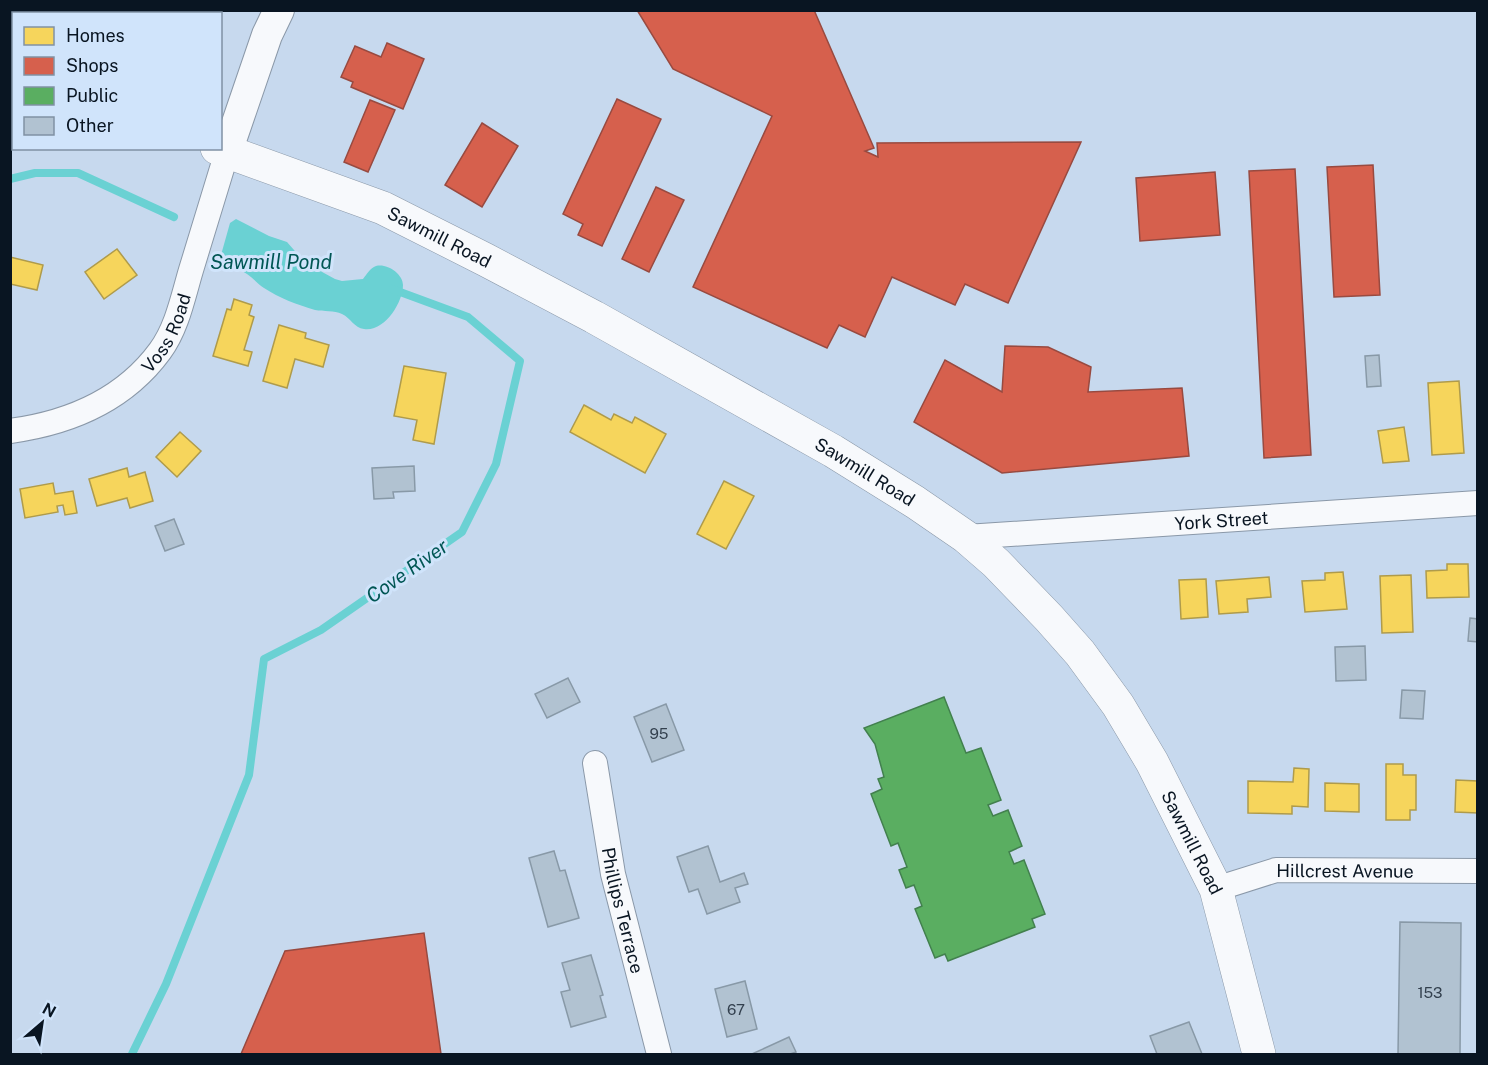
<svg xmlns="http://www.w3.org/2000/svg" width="1488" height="1065" viewBox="0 0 1488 1065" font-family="'Public Sans',sans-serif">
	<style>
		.water { fill: #6ad1d3 }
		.homes { fill: #f6d55c; stroke: #af9b4b; stroke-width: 1.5 }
		.shops { fill: #d6604d; stroke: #984a40; stroke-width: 1.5 }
		.public { fill: #5aae61; stroke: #42804e; stroke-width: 1.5 }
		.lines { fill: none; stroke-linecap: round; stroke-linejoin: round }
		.stream { stroke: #6ad1d3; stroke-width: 8 }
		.building { fill: #b1c2d1; stroke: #8899a7; stroke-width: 1.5 }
		.minor-casing { stroke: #8a98a8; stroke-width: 26 }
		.tertiary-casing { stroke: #8a98a8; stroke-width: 32 }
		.secondary-casing { stroke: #8a98a8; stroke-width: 34 }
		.minor { stroke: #f7f9fc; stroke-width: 24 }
		.tertiary { stroke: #f7f9fc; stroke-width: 30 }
		.secondary { stroke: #f7f9fc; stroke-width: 33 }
		.labels { text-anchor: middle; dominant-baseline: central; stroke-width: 6; stroke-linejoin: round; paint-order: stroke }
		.number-label { font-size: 15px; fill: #33404e }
		.street-label { font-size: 18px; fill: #091522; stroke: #d0e4fb }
		.water-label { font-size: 20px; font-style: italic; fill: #005654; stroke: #d0e4fb }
	</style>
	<rect width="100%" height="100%" fill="#c7d9ee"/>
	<path class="water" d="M236,219L269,236L287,242L301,258L313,267L335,279L342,281L363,279C367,274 370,268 376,266C387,263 403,274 403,285C403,302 385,332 364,329C354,328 351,318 342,314C334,310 324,312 315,310C298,305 279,298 264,288C258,284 253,278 247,274C237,268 228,264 221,255L230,223Z"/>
	<g class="homes">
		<polygon points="117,249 137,275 104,299 85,272"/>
		<polygon points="10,257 43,265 37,290 10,284"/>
		<polygon points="234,299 252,305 249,315 254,317 244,350 252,352 248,366 213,356 227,309 231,310"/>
		<polygon points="279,325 306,333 305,338 329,345 323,367 295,359 287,388 263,381"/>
		<polygon points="404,366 446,373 434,444 413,440 417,420 394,416"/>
		<polygon points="1459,381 1464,453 1432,455 1428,383"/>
		<polygon points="584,405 611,420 614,414 632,423 635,417 666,434 645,473 570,432"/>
		<polygon points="1404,427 1409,461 1383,463 1378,431"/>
		<polygon points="180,432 201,451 177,477 156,457"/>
		<polygon points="127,468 129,477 145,472 153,501 130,508 127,498 97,506 89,479"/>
		<polygon points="724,481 754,496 726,549 697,534"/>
		<polygon points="53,483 55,494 73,491 77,513 65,515 63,505 57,506 58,512 25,518 20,489"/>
		<polygon points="1447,564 1468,564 1469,597 1427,598 1426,571 1447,570"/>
		<polygon points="1343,572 1347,609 1305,612 1302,581 1325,580 1325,573"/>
		<polygon points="1411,575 1413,632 1382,633 1380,576"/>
		<polygon points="1269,577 1271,597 1247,599 1248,612 1219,614 1216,581"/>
		<polygon points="1206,579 1208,617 1181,619 1179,580"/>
		<polygon points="1386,764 1403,764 1403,775 1416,775 1416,810 1410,810 1410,820 1386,820"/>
		<polygon points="1294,768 1309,769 1308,807 1292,806 1292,814 1248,813 1248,781 1293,782"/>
		<polygon points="1456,780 1478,781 1478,813 1455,812"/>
		<polygon points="1325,783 1359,784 1359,812 1325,811"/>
	</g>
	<g class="shops">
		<polygon points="637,10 814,10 874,148 865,151 878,157 877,143 1081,142 1008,303 965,284 955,305 892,277 865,337 839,325 827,348 693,287 772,116 673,69"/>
		<polygon points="387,43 424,59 403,109 351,87 353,82 341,77 355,46 381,57"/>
		<polygon points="617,99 661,119 602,246 578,235 583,224 563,214"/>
		<polygon points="370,100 395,110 368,172 344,162"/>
		<polygon points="482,123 518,146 482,207 445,185"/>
		<polygon points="1373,165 1380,295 1334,297 1327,167"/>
		<polygon points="1295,169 1311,455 1264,458 1249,171"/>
		<polygon points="1215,172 1220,235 1140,241 1136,178"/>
		<polygon points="656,187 684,200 649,272 622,259"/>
		<polygon points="1005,346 1048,347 1091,367 1088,392 1182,388 1189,456 1002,473 914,422 945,360 1002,392"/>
		<polygon points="424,933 441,1054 241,1054 285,951"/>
	</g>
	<polygon class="public" points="944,697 966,753 981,748 1001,800 988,805 993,816 1008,810 1022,846 1009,852 1014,864 1024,860 1045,914 1032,919 1035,927 948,961 945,954 935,958 915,909 922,906 914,885 906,888 899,870 907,867 898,843 891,846 871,794 882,789 878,779 884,777 875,744 864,728"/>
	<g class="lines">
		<g class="stream">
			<polyline points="10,179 35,173 78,173 174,217"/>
			<polyline points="132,1054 166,984 249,775 264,659 321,630 462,532 496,464 520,361 468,317 392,289"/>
		</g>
	</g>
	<g class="building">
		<polygon points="1379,355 1381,386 1367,387 1365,356"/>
		<polygon points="414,466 415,491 393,492 394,498 374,499 372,468"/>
		<polygon points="174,519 184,544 165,551 155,526"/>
		<polygon points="1470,618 1478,619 1478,642 1468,641"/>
		<polygon points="1365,646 1366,680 1336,681 1335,647"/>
		<polygon points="568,678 580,702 547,718 535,694"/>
		<polygon points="1402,690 1425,691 1423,719 1400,718"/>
		<polygon points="666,704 684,750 652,762 634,717"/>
		<polygon points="708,846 720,882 744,873 748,884 735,888 740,902 707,914 698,889 689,892 677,857"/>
		<polygon points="554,851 560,871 565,870 579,918 548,927 529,858"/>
		<polygon points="1400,922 1461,923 1460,1054 1398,1054"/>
		<polygon points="591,955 603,995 600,996 606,1017 571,1027 561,992 570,990 562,963"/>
		<polygon points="745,981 757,1029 727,1037 715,989"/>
		<polygon points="1189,1022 1202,1054 1157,1054 1150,1036"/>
		<polygon points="789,1037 796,1052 790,1054 752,1054"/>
	</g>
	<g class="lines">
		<defs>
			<g id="minor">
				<path id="s1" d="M10,431C69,423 124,400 160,351C177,328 183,297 191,270C203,231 215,191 227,152"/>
				<path id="s2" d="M966,537L1478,503"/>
				<path id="s3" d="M595,763L613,874L659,1054"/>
				<path id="s4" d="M1216,889L1276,870L1478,871"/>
			</g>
			<polyline id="tertiary" points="227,152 267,35 279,10"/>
			<g id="secondary">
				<polyline points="10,87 14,88"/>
				<path id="s5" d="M217,148L383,208L486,260L594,317L833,451L915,502L966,537L996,563L1049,618L1080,653L1118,705L1152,762L1216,889L1259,1054"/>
			</g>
		</defs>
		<use href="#minor" class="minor-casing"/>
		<use href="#tertiary" class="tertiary-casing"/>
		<use href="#secondary" class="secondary-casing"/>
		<use href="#minor" class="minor"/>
		<use href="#tertiary" class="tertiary"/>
		<use href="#secondary" class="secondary"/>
	</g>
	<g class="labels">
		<g class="number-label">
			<text x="659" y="733">95</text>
			<text x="1430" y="992">153</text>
			<text x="736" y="1009">67</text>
		</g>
		<g class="street-label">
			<text stroke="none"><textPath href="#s5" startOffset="240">Sawmill Road</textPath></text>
			<text stroke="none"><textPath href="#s1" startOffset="194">Voss Road</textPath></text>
			<text stroke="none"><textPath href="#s5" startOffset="726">Sawmill Road</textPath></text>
			<text stroke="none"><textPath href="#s2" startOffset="256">York Street</textPath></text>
			<text stroke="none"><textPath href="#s5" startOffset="1230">Sawmill Road</textPath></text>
			<text stroke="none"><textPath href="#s4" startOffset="132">Hillcrest Avenue</textPath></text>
			<text stroke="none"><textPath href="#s3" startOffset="150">Phillips Terrace</textPath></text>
		</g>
		<g class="water-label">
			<text x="271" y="262">Sawmill Pond</text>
			<text transform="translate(407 571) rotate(-35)">Cove River</text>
		</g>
	</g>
	<rect width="1488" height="1065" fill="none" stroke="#091522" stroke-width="24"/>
	<rect x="12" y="12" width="210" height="138" fill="#d0e4fb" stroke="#8091a4" stroke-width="1.5"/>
	<rect x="24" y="27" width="30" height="18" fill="#f6d55c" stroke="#8091a4" stroke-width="1.5"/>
	<text x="66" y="42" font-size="18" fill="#091522">Homes</text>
	<rect x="24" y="57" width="30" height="18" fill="#d6604d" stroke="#8091a4" stroke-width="1.5"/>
	<text x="66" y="72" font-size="18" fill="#091522">Shops</text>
	<rect x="24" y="87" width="30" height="18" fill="#5aae61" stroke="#8091a4" stroke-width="1.5"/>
	<text x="66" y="102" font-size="18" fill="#091522">Public</text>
	<rect x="24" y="117" width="30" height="18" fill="#b1c2d1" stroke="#8091a4" stroke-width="1.5"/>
	<text x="66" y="132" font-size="18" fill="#091522">Other</text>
	<g transform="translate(42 1023) rotate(29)" stroke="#d0e4fb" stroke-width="4.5" paint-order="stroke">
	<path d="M0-4.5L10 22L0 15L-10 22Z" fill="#091522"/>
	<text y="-9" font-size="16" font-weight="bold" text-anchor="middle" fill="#091522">N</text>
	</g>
</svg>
